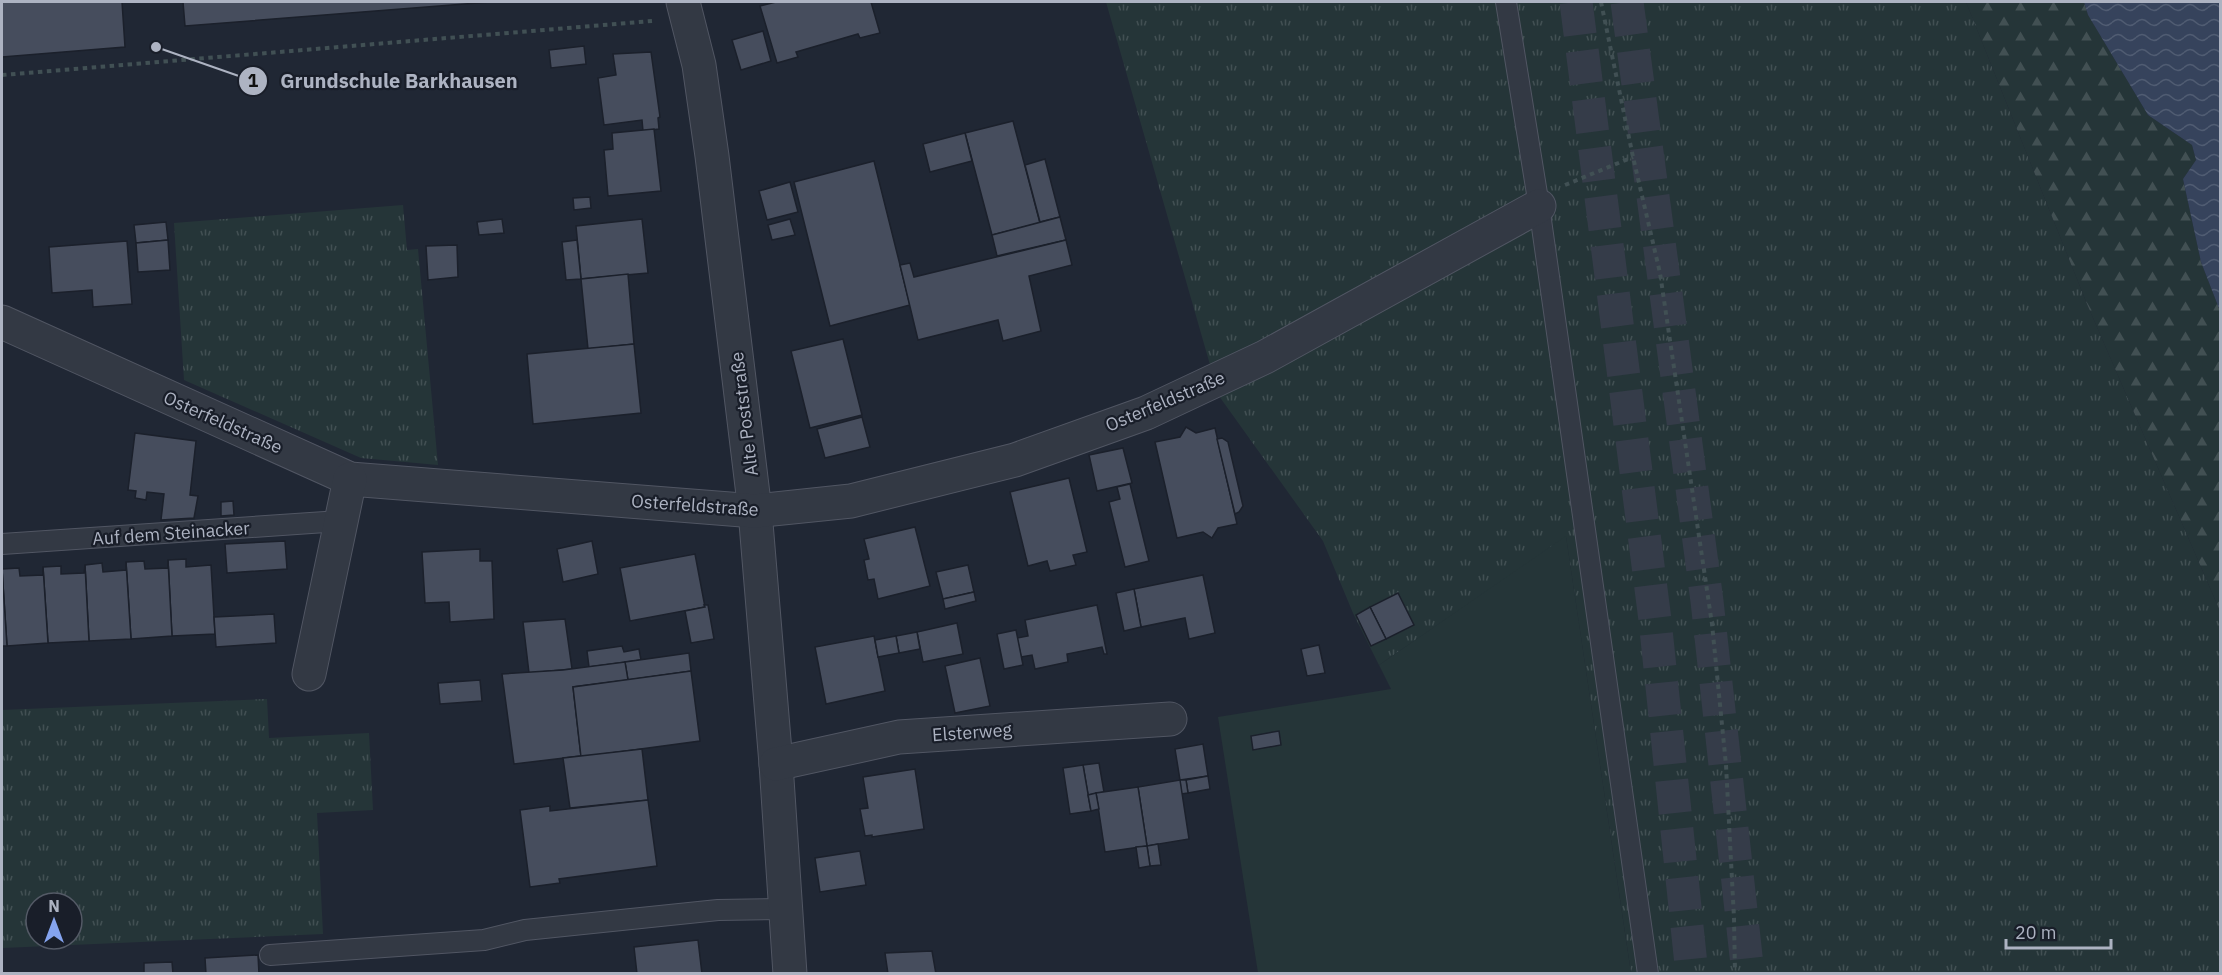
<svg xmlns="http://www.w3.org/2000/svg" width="2222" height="975" viewBox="0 0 2222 975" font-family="'IBM Plex Sans',sans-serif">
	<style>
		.grass { fill: url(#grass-tufts); fill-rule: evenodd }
		.forest { fill: url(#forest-firs) }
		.garden { fill: #253538 }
		.water { fill: url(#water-waves) }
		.building { fill: #464d5d; stroke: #1b202b; stroke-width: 1.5 }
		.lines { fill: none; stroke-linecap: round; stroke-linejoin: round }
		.highway-tunnel { stroke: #353c49; stroke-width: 33; stroke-dasharray: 33 16; stroke-linecap: butt }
		.lane-casing { stroke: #515663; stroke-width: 22 }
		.street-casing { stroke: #515663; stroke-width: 35 }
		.path { stroke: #415054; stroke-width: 4; stroke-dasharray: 4.5 4.5; stroke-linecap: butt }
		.lane { stroke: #333944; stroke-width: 20 }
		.street { stroke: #333944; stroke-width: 33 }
		.labels { text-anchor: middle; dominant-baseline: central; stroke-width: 4.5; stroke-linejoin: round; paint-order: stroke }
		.street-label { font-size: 18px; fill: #adb3c2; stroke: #191e29 }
		.leader { fill: none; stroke: #adb3c2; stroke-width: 2 }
		.callout-dot { fill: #adb3c2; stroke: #191e29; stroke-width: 2 }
		.mark-label { font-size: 18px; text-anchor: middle; font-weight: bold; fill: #111 }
		.callout-label { font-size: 20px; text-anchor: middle; font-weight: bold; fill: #adb3c2; stroke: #191e29; stroke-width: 4.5; stroke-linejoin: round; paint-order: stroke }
	</style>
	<defs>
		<pattern id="grass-tufts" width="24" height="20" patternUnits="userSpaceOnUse" patternTransform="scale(1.5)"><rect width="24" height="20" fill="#253538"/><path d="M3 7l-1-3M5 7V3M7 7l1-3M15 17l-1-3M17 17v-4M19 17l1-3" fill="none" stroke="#425053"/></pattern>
		<pattern id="forest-firs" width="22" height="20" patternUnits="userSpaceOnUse" patternTransform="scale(1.5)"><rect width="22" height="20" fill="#253538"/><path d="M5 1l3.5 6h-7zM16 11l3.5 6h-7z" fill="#425053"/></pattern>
		<pattern id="water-waves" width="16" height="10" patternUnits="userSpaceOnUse" patternTransform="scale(1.5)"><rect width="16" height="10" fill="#36435c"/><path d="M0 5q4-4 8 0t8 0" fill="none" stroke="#505c72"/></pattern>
	</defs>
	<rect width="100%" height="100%" fill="#202734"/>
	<g class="grass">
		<polygon points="1106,2 1966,2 2087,304 2220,611 2220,973 1631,973 1566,537 1379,665 1353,613 1323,541 1219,396"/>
		<polygon points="403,205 407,250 418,249 438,465 361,458 184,380 174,223"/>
		<path d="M267,699L269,738L369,733L373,810L317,813L323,934L2,948V710ZM36,903H72V939H36Z"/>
	</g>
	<polygon class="forest" points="1966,2 2084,2 2088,15 2148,115 2192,145 2196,160 2183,179 2201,262 2220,311 2220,611 2087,304"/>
	<polygon class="garden" points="1566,536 1631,973 1258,973 1218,717 1391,689 1379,665"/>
	<polygon class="water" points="2084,2 2220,2 2220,311 2201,262 2183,179 2196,160 2192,145 2148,115 2088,15"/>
	<g class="building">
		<polygon points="2,2 122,2 125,47 2,57"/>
		<polygon points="183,2 490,2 185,26"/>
		<polygon points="776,2 871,2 880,33 860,38 858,34 796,52 798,57 777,63 760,6"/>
		<polygon points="763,31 771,61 741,70 732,40"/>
		<polygon points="584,46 586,64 551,68 549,50"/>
		<polygon points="651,52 660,117 658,118 659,129 643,131 642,120 604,125 598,78 616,75 613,54"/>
		<polygon points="1013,121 1040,223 992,235 965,133"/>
		<polygon points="654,129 661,191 608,196 604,150 613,149 612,133"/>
		<polygon points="965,133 972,161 930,172 923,144"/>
		<polygon points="1045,159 1060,217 1040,222 1025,165"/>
		<polygon points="874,161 910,305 830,326 794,182"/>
		<polygon points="790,182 798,212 767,220 759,191"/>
		<polygon points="590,197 591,208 574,210 573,198"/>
		<polygon points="1060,217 1066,240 997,256 992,235"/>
		<polygon points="502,219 504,233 479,235 477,222"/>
		<polygon points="642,219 648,273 581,279 576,226"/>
		<polygon points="790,219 795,235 772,240 768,225"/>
		<polygon points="166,222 168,240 136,243 134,225"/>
		<polygon points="168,240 170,270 138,272 136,243"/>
		<polygon points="577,240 581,279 566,280 562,242"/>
		<polygon points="1066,240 1072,265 1029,276 1041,331 1003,341 998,320 918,340 900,265 910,263 914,277"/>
		<polygon points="127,241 132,304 93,307 92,290 52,293 49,247"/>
		<polygon points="457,245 458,277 428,280 426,246"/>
		<polygon points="628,274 634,344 588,349 581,279"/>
		<polygon points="843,339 862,415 810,428 791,351"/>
		<polygon points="634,344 641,413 533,424 527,354"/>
		<polygon points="862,417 870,447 825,458 817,429"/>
		<polygon points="1186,427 1196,433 1215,428 1237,524 1218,528 1212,538 1203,532 1177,538 1155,442 1180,437"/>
		<polygon points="135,433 196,441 190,495 198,496 194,518 161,520 164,494 147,492 146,500 135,498 136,491 128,490"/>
		<polygon points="1222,438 1228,442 1243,506 1239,512 1235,514 1217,439"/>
		<polygon points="1123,448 1132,483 1097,491 1089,455"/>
		<polygon points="1069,478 1087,552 1073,555 1076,565 1050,571 1047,561 1028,566 1010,492"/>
		<polygon points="1130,484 1149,561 1125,567 1109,502 1120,499 1117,487"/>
		<polygon points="233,501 234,515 221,516 221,502"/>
		<polygon points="915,527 930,586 878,599 874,579 868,580 864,560 869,559 864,539"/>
		<polygon points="285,541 287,569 227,573 225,544"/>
		<polygon points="592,541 598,574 563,582 557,549"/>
		<polygon points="480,549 480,561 492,561 494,619 450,622 449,602 425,603 422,552"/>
		<polygon points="695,554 705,607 630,621 620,568"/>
		<polygon points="186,559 186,567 211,565 215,634 172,636 168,560"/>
		<polygon points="168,560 172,636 131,639 126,562 144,561 145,569 168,568"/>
		<polygon points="126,562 131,639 89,641 85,565 102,563 103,572 126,570"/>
		<polygon points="85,565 89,641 48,643 43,567 61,566 61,574 84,573"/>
		<polygon points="968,565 974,592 943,599 936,572"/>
		<polygon points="43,567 48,643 7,646 2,569 19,568 20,576 43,575"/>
		<polygon points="2,569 7,646 2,646"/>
		<polygon points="1203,575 1215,633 1189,639 1185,618 1141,627 1134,589"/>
		<polygon points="1134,589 1141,627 1124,631 1116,593"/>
		<polygon points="974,592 976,601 945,609 943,599"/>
		<polygon points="1398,593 1414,625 1386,639 1370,607"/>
		<polygon points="704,605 708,605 714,639 691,643 685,611 705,607"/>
		<polygon points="1097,605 1107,654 1104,654 1102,647 1067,654 1068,662 1035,669 1032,655 1021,657 1017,638 1028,636 1025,620"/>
		<polygon points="1370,607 1386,639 1371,646 1356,615"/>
		<polygon points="274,614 276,643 216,647 214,617"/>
		<polygon points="565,619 572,669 529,673 523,622"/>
		<polygon points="957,623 963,654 923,662 917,632"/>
		<polygon points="1016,630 1023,665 1004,669 997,634"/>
		<polygon points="917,632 920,649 899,653 896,636"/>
		<polygon points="874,636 885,691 826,704 815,647"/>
		<polygon points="896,636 899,653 878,657 875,640"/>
		<polygon points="1319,645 1325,673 1307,676 1301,649"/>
		<polygon points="622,646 624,652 639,649 641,660 589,667 587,651"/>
		<polygon points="689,653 691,671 628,680 625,662"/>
		<polygon points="980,658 990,706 955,713 945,666"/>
		<polygon points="625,662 628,680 573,687 581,756 514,764 502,674 563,670"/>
		<polygon points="691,671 700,741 581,757 573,687"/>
		<polygon points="480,680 482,701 440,704 438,683"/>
		<polygon points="1279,731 1281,745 1253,750 1251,736"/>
		<polygon points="1203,744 1208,776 1180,780 1175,749"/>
		<polygon points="642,749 648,800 570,808 563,758"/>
		<polygon points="1099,763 1104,792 1088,795 1083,765"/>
		<polygon points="1083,765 1091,811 1070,814 1063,768"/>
		<polygon points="915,769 924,829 872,837 872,835 865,836 860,809 868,808 863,777"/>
		<polygon points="1208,776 1210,789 1188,793 1186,780"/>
		<polygon points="1180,780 1186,780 1188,793 1181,794"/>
		<polygon points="1180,780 1189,839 1147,846 1138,787"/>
		<polygon points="1138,787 1147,846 1105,852 1096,793"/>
		<polygon points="1096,793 1099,809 1091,811 1088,795"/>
		<polygon points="648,800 657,866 559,879 560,883 530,887 520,810 550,806 550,811"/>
		<polygon points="1158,844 1161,865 1150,866 1147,846"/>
		<polygon points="1147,846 1150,866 1139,868 1136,847"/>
		<polygon points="860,851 866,885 820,892 815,858"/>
		<polygon points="698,940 702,974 637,974 634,947"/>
		<polygon points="932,951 936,974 888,974 885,953"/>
		<polygon points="258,955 259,974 206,974 205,958"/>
		<polygon points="172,962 173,974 144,974 144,963"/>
	</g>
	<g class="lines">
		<g class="highway-tunnel">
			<polyline points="1576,2 1655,620 1692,974"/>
			<polyline points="1627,2 1707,601 1748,974"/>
		</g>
		<defs>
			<g id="lane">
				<polyline points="1506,2 1539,206 1648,974"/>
				<polyline points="2,544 340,521"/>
				<polyline points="270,955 484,940 525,930 718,910 786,909"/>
			</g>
			<g id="street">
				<polyline points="683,2 699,65 712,156 755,511 776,764 790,974"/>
				<polyline points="2,322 350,479 755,511 851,501 1015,460 1146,413 1265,357 1539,206"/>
				<polyline points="309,674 350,479"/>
				<polyline points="776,764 899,737 1170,719"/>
			</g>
		</defs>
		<use href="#lane" class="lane-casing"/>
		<use href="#street" class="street-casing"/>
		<g class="path">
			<polyline points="1601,2 1633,157 1660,273 1712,624 1726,765 1734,918 1735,974"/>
			<polyline points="2,75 652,21"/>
			<polyline points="1565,185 1633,157"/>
		</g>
		<use href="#lane" class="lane"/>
		<use href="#street" class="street"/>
	</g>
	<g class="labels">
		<g class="street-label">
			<text transform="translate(1165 401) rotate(-23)">Osterfeldstraße</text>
			<text transform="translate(744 414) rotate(-97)">Alte Poststraße</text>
			<text transform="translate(223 422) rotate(24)">Osterfeldstraße</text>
			<text transform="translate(695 505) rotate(4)">Osterfeldstraße</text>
			<text transform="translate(171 533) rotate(-4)">Auf dem Steinacker</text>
			<text transform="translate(972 732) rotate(-4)">Elsterweg</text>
		</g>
	</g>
	<path class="leader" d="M156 47L253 81"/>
	<g class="callout-dot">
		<circle cx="156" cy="47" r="6"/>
		<circle cx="253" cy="81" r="15"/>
	</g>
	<g class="mark-label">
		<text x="253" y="87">1</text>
	</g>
	<g class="callout-label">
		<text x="399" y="88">Grundschule Barkhausen</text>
	</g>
	<rect width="2222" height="975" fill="none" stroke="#adb3c2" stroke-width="6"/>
	<g transform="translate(54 921)"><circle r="28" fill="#191e29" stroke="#545a66" stroke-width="1.5"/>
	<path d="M0-4.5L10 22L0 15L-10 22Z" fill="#85a4ef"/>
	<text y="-9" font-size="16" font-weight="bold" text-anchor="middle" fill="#adb3c2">N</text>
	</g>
	<path d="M2006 939v9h105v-9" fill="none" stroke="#adb3c2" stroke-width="3"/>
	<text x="2015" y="939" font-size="18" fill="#adb3c2" stroke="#191e29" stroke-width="4.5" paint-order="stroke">20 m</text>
</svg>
